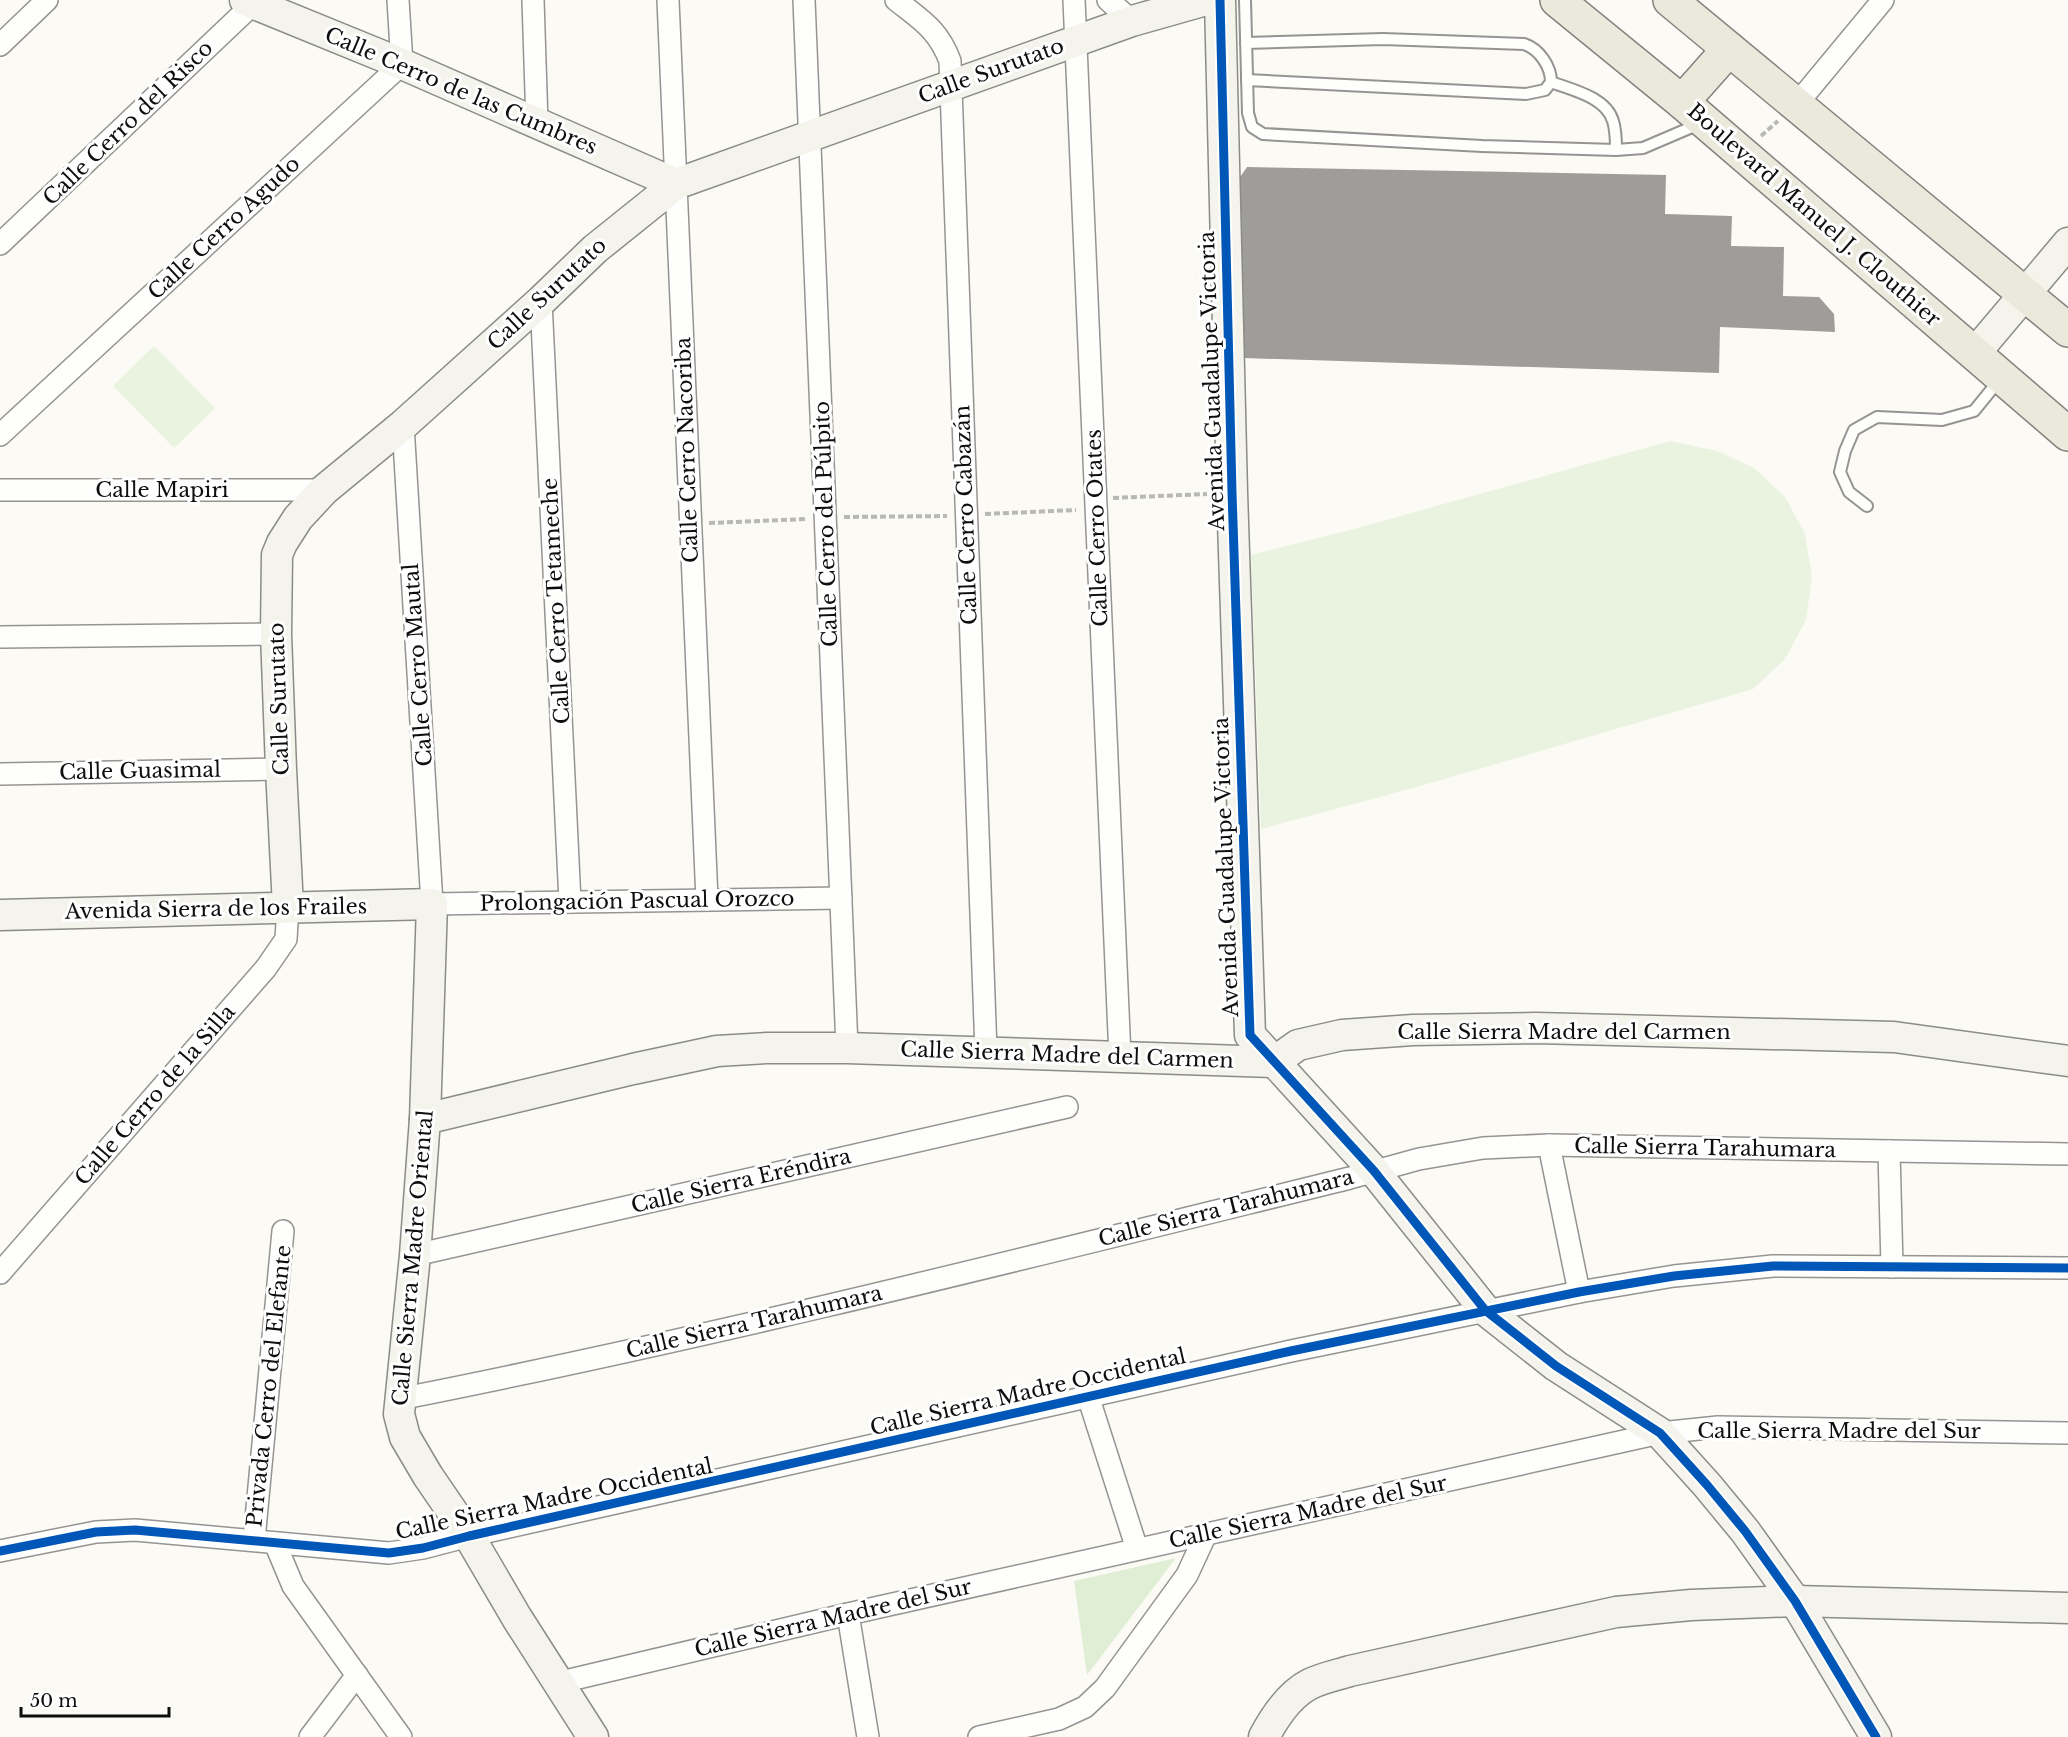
<svg xmlns="http://www.w3.org/2000/svg" width="2068" height="1737" viewBox="0 0 2068 1737" font-family="'Libre Baskerville',serif">
	<style>
		.green { fill: #e1eed6 }
		.pitch { fill: #eaf3df }
		.building { fill: #9f9d99 }
		.lines { fill: none; stroke-linecap: round; stroke-linejoin: round }
		.lane-casing { stroke: #959492; stroke-width: 14 }
		.street-casing { stroke: #959492; stroke-width: 24 }
		.secondary-casing { stroke: #8b8b88; stroke-width: 33 }
		.primary-casing { stroke: #82827f; stroke-width: 36 }
		.path { stroke: #b8b8b7; stroke-width: 4; stroke-dasharray: 6 3; stroke-linecap: butt }
		.lane { stroke: #fefefd; stroke-width: 10 }
		.street { stroke: #fefefd; stroke-width: 21 }
		.secondary { stroke: #f4f4ec; stroke-width: 30 }
		.primary { stroke: #eae9db; stroke-width: 33 }
		.cycleway-casing { stroke: #fff; stroke-width: 13 }
		.cycleway { stroke: #0057b8; stroke-width: 9 }
		.labels { text-anchor: middle; dominant-baseline: central; stroke-width: 6; stroke-linejoin: round; paint-order: stroke }
		.street-label { font-size: 21px; fill: #0e0e0e; stroke: #fff }
	</style>
	<rect width="100%" height="100%" fill="#fbfaf4"/>
	<polygon class="green" points="1176,1558 1087,1675 1074,1581"/>
	<g class="pitch">
		<polygon points="154,346 215,408 174,448 113,386"/>
		<polygon points="1670,441 1717,451 1754,468 1785,497 1805,534 1812,577 1806,620 1785,659 1753,689 1417,787 1261,829 1251,555 1354,529"/>
	</g>
	<polygon class="building" points="1247,167 1666,175 1665,214 1732,216 1731,246 1784,247 1783,296 1819,297 1834,314 1835,332 1720,327 1719,373 1243,358 1234,186"/>
	<g class="lines">
		<defs>
			<g id="lane">
				<polyline points="1245,0 1248,113 1252,127 1263,134 1482,146 1616,150 1643,148 1699,124"/>
				<path d="M1246,43L1383,39L1524,44C1539,49 1551,66 1551,82L1545,90L1526,94L1247,80"/>
				<path d="M1551,82C1572,90 1606,97 1613,121C1616,130 1616,141 1616,150"/>
				<polyline points="1867,506 1849,492 1840,472 1845,451 1854,430 1877,417 1942,420 1974,411 2000,379"/>
			</g>
			<g id="street">
				<polyline points="533,0 537,124"/>
				<polyline points="668,0 707,900"/>
				<polyline points="804,0 847,1048"/>
				<path d="M896,0C921,20 938,29 950,61L986,1052"/>
				<polyline points="1074,0 1120,1057"/>
				<polyline points="1108,0 1132,21"/>
				<polyline points="0,45 47,0"/>
				<polyline points="1796,105 1883,0"/>
				<polyline points="0,244 253,4 252,0"/>
				<polyline points="541,301 570,902"/>
				<polyline points="403,425 432,904 841,898"/>
				<polyline points="0,435 402,64 398,0"/>
				<polyline points="0,490 324,490"/>
				<polyline points="0,637 276,634"/>
				<polyline points="0,774 281,769"/>
				<polyline points="1549,1145 1579,1292"/>
				<polyline points="1889,1151 1892,1267"/>
				<polyline points="415,1255 1067,1107"/>
				<polyline points="0,1273 266,968 286,939 288,907"/>
				<polyline points="1088,1396 1137,1549"/>
				<path d="M399,1399C719,1336 1034,1256 1350,1178L1419,1159L1483,1148L1549,1145L2068,1154"/>
				<polyline points="254,1540 283,1231"/>
				<polyline points="275,1543 293,1586 401,1737"/>
				<polyline points="0,1551 96,1532 135,1530 389,1553 423,1548 469,1536 1291,1351 1579,1292 1674,1276 1773,1266 2068,1268"/>
				<polyline points="848,1614 868,1737"/>
				<polyline points="557,1683 848,1614 1660,1433 1718,1427 2068,1433"/>
				<polyline points="310,1737 357,1675"/>
				<polyline points="979,1737 1059,1719 1085,1707 1105,1688 1187,1575 1205,1536"/>
			</g>
			<g id="secondary">
				<polyline points="245,0 402,64 676,184"/>
				<polyline points="1220,0 1232,492 1250,1035 1374,1171 1485,1310 1556,1366 1660,1433 1707,1485 1745,1531 1795,1601 1876,1737"/>
				<polyline points="1975,353 2068,243"/>
				<polyline points="288,907 281,769 276,634 277,555 282,543 298,518 324,490 403,425 541,301 595,249 676,184 1132,21 1206,0"/>
				<polyline points="0,915 432,904 425,1119 415,1255 399,1414 405,1437 428,1476 469,1536 517,1618 593,1737"/>
				<polyline points="425,1119 633,1069 717,1051 767,1048 847,1048 1274,1062 1298,1045 1342,1035 1413,1030 1536,1028 1894,1037 2068,1061"/>
				<path d="M1264,1737C1274,1718 1290,1694 1310,1684C1322,1678 1337,1675 1350,1671L1616,1612L1691,1605L1795,1601L2068,1608"/>
			</g>
			<g id="primary">
				<polyline points="1557,0 1682,102 2068,434"/>
				<polyline points="1670,0 2068,330"/>
				<polyline points="1682,102 1729,49"/>
			</g>
		</defs>
		<use href="#lane" class="lane-casing"/>
		<use href="#street" class="street-casing"/>
		<use href="#secondary" class="secondary-casing"/>
		<use href="#primary" class="primary-casing"/>
		<g class="path">
			<polyline points="1761,136 1778,121"/>
			<polyline points="1113,498 1207,494"/>
			<polyline points="985,514 1076,510"/>
			<polyline points="844,517 947,516"/>
			<polyline points="709,523 806,519"/>
		</g>
		<use href="#lane" class="lane"/>
		<use href="#street" class="street"/>
		<use href="#secondary" class="secondary"/>
		<use href="#primary" class="primary"/>
		<defs>
			<g id="cycleway">
				<polyline points="1220,0 1232,492 1250,1035 1374,1171 1485,1310 1556,1366 1660,1433 1707,1485 1745,1531 1795,1601 1876,1737"/>
				<polyline points="0,1551 96,1532 135,1530 389,1553 423,1548 469,1536 1291,1351 1579,1292 1674,1276 1773,1266 2068,1268"/>
			</g>
		</defs>
		<use href="#cycleway" class="cycleway-casing"/>
		<use href="#cycleway" class="cycleway"/>
	</g>
	<g class="labels">
		<g class="street-label">
			<text transform="translate(991 71) rotate(-20)">Calle Surutato</text>
			<text transform="translate(461 91) rotate(23)">Calle Cerro de las Cumbres</text>
			<text transform="translate(128 123) rotate(-44)">Calle Cerro del Risco</text>
			<text transform="translate(1814 215) rotate(41)">Boulevard Manuel J. Clouthier</text>
			<text transform="translate(224 228) rotate(-43)">Calle Cerro Agudo</text>
			<text transform="translate(547 294) rotate(-43)">Calle Surutato</text>
			<text transform="translate(1212 381) rotate(-92)">Avenida Guadalupe Victoria</text>
			<text transform="translate(687 450) rotate(-92)">Calle Cerro Nacoriba</text>
			<text x="162" y="490">Calle Mapiri</text>
			<text transform="translate(966 515) rotate(-92)">Calle Cerro Cabazán</text>
			<text transform="translate(826 524) rotate(-92)">Calle Cerro del Púlpito</text>
			<text transform="translate(1097 528) rotate(-92)">Calle Cerro Otates</text>
			<text transform="translate(556 601) rotate(-93)">Calle Cerro Tetameche</text>
			<text transform="translate(418 665) rotate(-94)">Calle Cerro Mautal</text>
			<text transform="translate(279 699) rotate(-92)">Calle Surutato</text>
			<text transform="translate(140 771) rotate(-1)">Calle Guasimal</text>
			<text transform="translate(1226 867) rotate(-92)">Avenida Guadalupe Victoria</text>
			<text transform="translate(637 901) rotate(-1)">Prolongación Pascual Orozco</text>
			<text transform="translate(216 909) rotate(-1)">Avenida Sierra de los Frailes</text>
			<text x="1564" y="1032">Calle Sierra Madre del Carmen</text>
			<text transform="translate(1067 1055) rotate(2)">Calle Sierra Madre del Carmen</text>
			<text transform="translate(155 1095) rotate(-49)">Calle Cerro de la Silla</text>
			<text transform="translate(1705 1148) rotate(1)">Calle Sierra Tarahumara</text>
			<text transform="translate(741 1181) rotate(-13)">Calle Sierra Eréndira</text>
			<text transform="translate(1226 1208) rotate(-14)">Calle Sierra Tarahumara</text>
			<text transform="translate(413 1258) rotate(-85)">Calle Sierra Madre Oriental</text>
			<text transform="translate(754 1322) rotate(-13)">Calle Sierra Tarahumara</text>
			<text transform="translate(269 1386) rotate(-84)">Privada Cerro del Elefante</text>
			<text transform="translate(1028 1392) rotate(-13)">Calle Sierra Madre Occidental</text>
			<text x="1839" y="1431">Calle Sierra Madre del Sur</text>
			<text transform="translate(554 1499) rotate(-12)">Calle Sierra Madre Occidental</text>
			<text transform="translate(1308 1512) rotate(-12)">Calle Sierra Madre del Sur</text>
			<text transform="translate(833 1618) rotate(-13)">Calle Sierra Madre del Sur</text>
		</g>
	</g>
	<path d="M21 1707v9h148v-9" fill="none" stroke="#0e0e0e" stroke-width="3"/>
	<text x="30" y="1707" font-size="18" fill="#0e0e0e" stroke="#ffffff" stroke-width="4.5" paint-order="stroke">50 m</text>
</svg>
